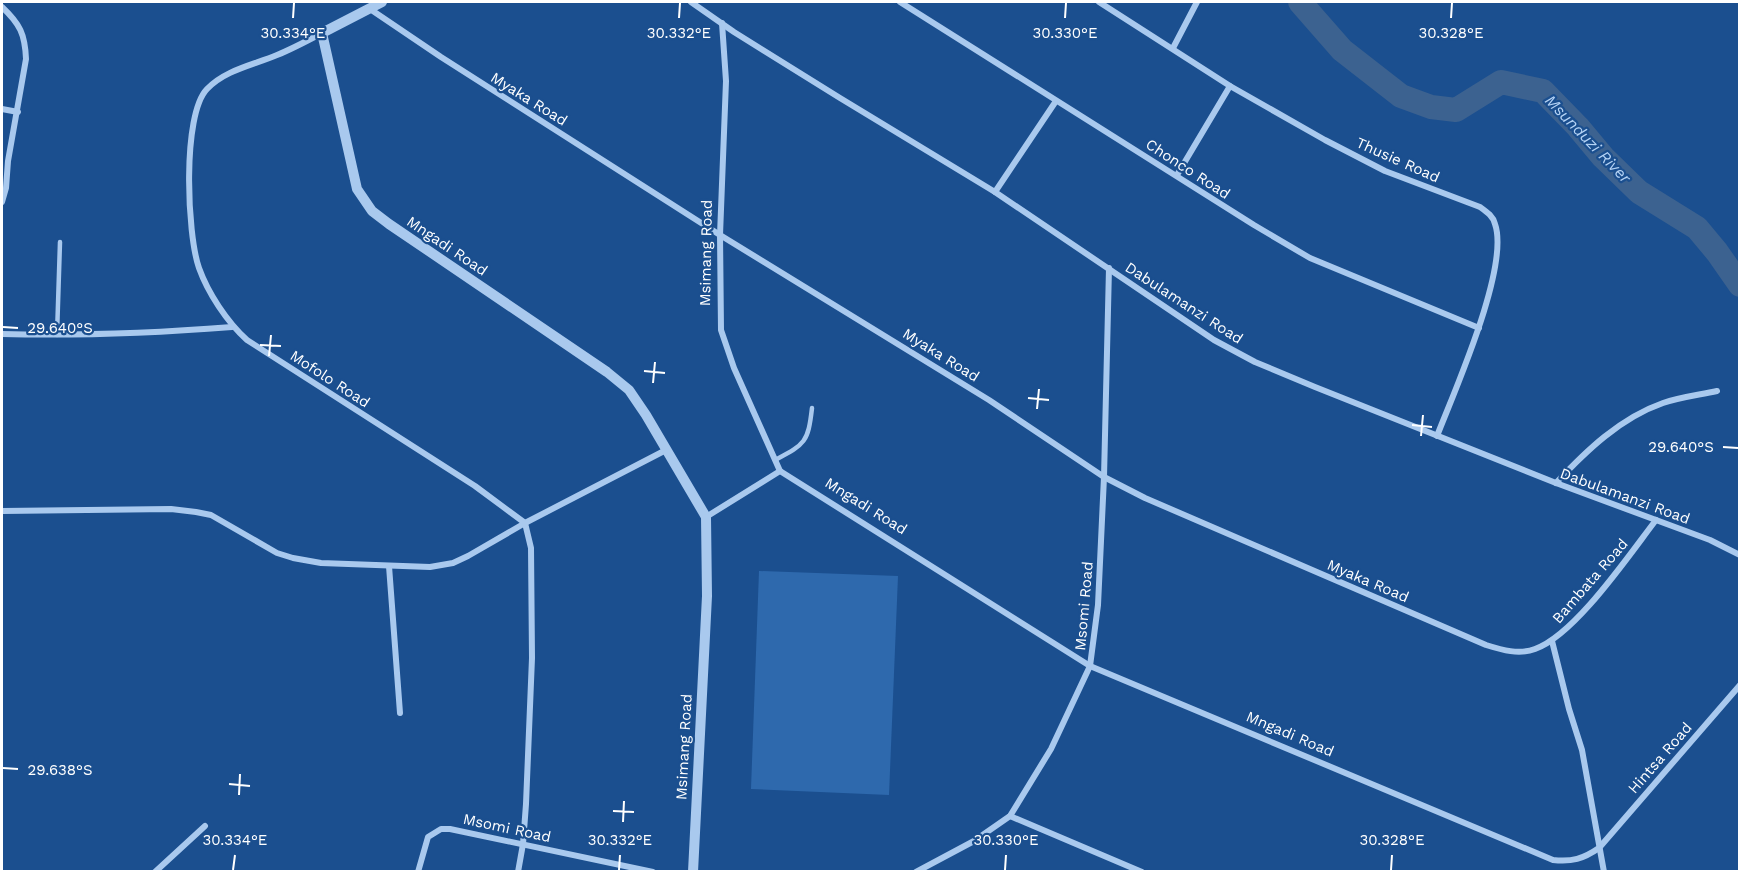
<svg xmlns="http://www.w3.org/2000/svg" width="1741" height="873" viewBox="0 0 1741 873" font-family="'Work Sans',sans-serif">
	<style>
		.green { fill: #2e69ad }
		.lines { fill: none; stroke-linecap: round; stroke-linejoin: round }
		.river { stroke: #3c6290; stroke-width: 24 }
		.service { stroke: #a9c9ee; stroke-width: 4.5 }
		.minor { stroke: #a9c9ee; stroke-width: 6 }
		.tertiary { stroke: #a9c9ee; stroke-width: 10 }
		.ticks { fill: none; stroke: #fff; stroke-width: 2 }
		.labels { text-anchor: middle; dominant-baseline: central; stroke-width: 4.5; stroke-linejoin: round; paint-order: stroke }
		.street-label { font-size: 15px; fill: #fff; stroke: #1b4f8f }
		.water-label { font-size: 16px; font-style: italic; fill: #b5d3f5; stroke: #1b4f8f }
		.ticks-label { font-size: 15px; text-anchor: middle; fill: #fff; stroke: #1b4f8f; stroke-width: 4.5; stroke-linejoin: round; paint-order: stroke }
	</style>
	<rect width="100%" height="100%" fill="#1b4f8f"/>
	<polygon class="green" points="759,571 898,576 889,795 751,789"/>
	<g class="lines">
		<polyline class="river" points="1300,2 1342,50 1401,96 1431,107 1456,110 1501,82 1543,91 1578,127 1603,157 1639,192 1697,228 1717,252 1740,285"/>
		<g class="service">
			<polyline points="57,335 60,242"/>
			<path d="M775,460C805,444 808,443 812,408"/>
		</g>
		<g class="minor">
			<polyline points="691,2 734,32 840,98 995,192 1214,340 1255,362 1315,387 1556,483 1710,540 1740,555"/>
			<polyline points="900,2 1254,225 1310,258 1479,328"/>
			<path d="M1099,2L1230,86L1325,140L1385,171L1480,207C1487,212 1493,216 1495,224C1510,267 1454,392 1437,436"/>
			<path d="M2,7C20,24 25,34 26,59L8,161L6,188L2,202"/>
			<path d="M370,9L441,57L720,235L989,400L1104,477L1145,498L1486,645C1502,650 1519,655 1535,649C1575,635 1629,555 1656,520"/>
			<polyline points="722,23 726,81 720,235 721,330 734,368 780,471"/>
			<path d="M322,33C307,41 292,49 277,55C253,65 225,70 207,89C182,115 187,234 199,268C208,293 227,322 247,340L475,486L525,523"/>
			<polyline points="1173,48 1197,2"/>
			<polyline points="2,109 18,112"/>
			<polyline points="1177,175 1230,86"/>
			<polyline points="995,192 1056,101"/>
			<path d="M2,334C79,336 155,333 232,327"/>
			<path d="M780,471L1090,666L1553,860C1572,862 1583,859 1599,848L1740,685"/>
			<path d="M1556,483C1586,451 1620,418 1663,403C1681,397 1699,395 1717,391"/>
			<polyline points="2,511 171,509 196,512 211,515 277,553 293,558 321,563 430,567 453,563 468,556 525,523 666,450"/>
			<polyline points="706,517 780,471"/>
			<polyline points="389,566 400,713"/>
			<polyline points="1552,641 1569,709 1582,750 1604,872"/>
			<polyline points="1010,816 1142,872"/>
			<polyline points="155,872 205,826"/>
			<polyline points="418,872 428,837 441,829 450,829 653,872"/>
			<polyline points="518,872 523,844 526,804 532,658 531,548 525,523"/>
			<polyline points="916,872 974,841 1010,816 1051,749 1090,666 1098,605 1104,477 1109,268"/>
		</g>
		<polyline class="tertiary" points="382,2 322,33 357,189 372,211 389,224 607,372 629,390 646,415 706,517 707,596 693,872"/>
	</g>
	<path class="ticks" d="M293,18L294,3M679,18L680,3M1065,18L1066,3M1451,18L1452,3M3,327L18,328M260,345L281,346M269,356L271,335M644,371L665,373M653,383L655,362M1028,398L1049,400M1037,409L1039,389M1412,425L1432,427M1421,436L1423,415M1723,447L1738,448M3,768L18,769M229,784L250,786M239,795L240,774M613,811L634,812M623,822L624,801M233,870L235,855M619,870L620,855M1005,870L1006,855M1391,870L1392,855"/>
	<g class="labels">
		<g class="street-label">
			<text transform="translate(529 99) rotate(32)">Myaka Road</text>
			<text transform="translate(1398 160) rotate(24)">Thusie Road</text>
			<text transform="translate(1188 169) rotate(33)">Chonco Road</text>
			<text transform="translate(447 246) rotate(34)">Mngadi Road</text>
			<text transform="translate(706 253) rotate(-89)">Msimang Road</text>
			<text transform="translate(1184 303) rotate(33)">Dabulamanzi Road</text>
			<text transform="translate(941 355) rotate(32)">Myaka Road</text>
			<text transform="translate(330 379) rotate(33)">Mofolo Road</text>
			<text transform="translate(1625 496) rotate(20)">Dabulamanzi Road</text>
			<text transform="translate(866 506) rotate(32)">Mngadi Road</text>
			<text transform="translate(1368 581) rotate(23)">Myaka Road</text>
			<text transform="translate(1590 581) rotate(-49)">Bambata Road</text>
			<text transform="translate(1084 606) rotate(-85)">Msomi Road</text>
			<text transform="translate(1290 734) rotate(23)">Mngadi Road</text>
			<text transform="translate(684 747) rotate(-87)">Msimang Road</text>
			<text transform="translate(1660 758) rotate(-49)">Hintsa Road</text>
			<text transform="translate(507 828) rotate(12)">Msomi Road</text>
		</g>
		<g class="water-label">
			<text transform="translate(1588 139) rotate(46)">Msunduzi River</text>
		</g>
	</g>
	<g class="ticks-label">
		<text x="293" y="38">30.334°E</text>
		<text x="679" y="38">30.332°E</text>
		<text x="1065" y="38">30.330°E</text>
		<text x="1451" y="38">30.328°E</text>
		<text x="60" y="333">29.640°S</text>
		<text x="1681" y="452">29.640°S</text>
		<text x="60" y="775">29.638°S</text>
		<text x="235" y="845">30.334°E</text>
		<text x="620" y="845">30.332°E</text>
		<text x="1006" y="845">30.330°E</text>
		<text x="1392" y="845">30.328°E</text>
	</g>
	<rect width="1741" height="873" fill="none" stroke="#ffffff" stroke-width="6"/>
</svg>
